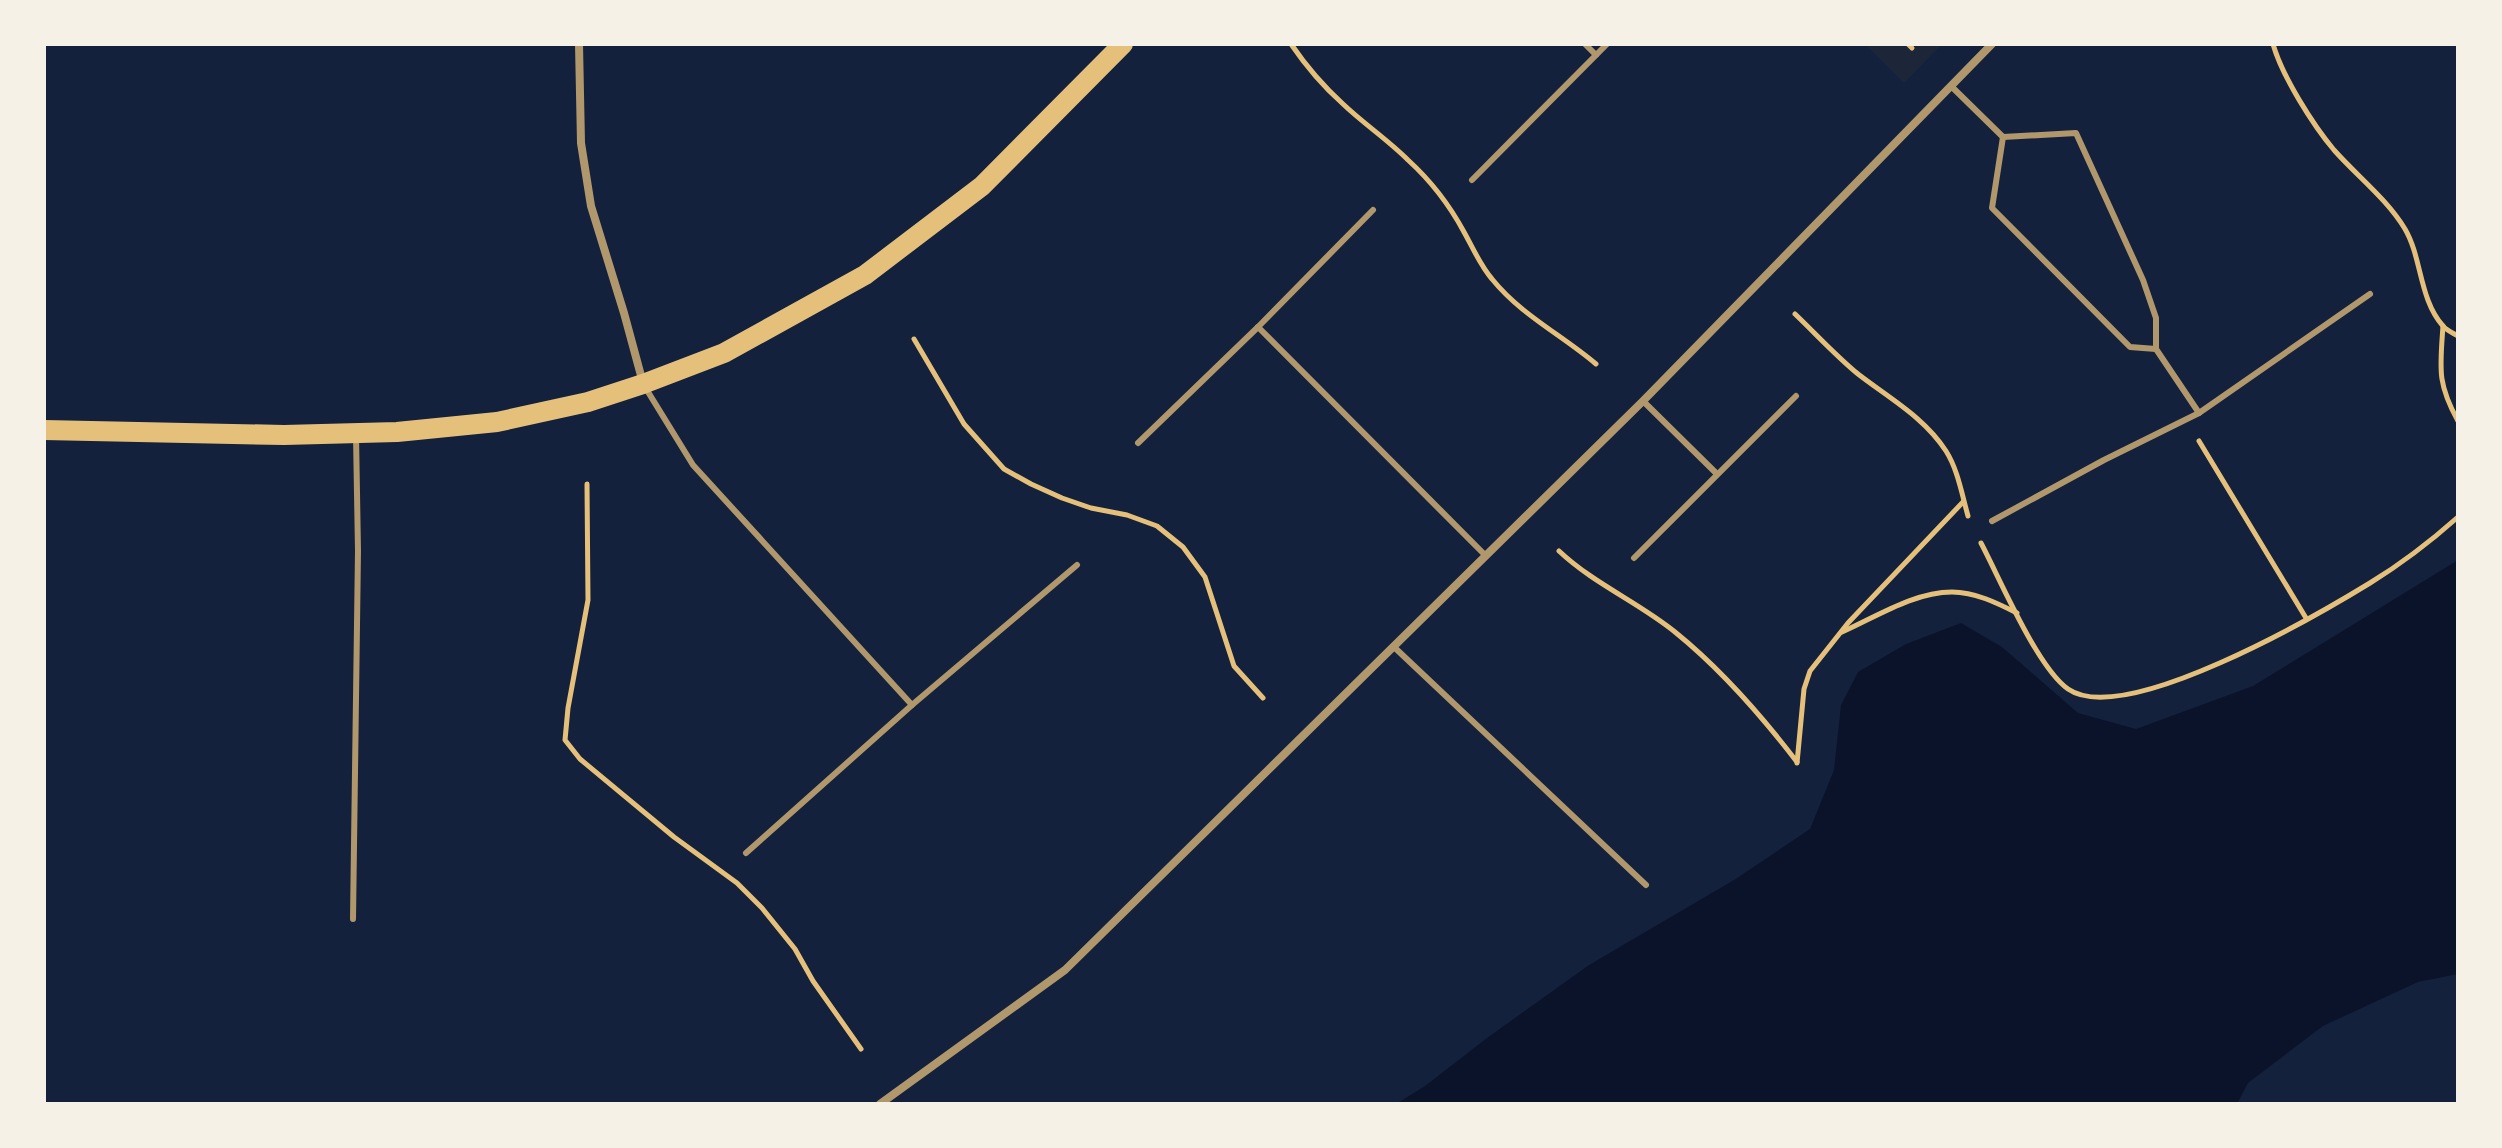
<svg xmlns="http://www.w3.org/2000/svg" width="2502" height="1148" viewBox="0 0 2502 1148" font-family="Roboto,sans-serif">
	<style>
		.green { fill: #1d2539 }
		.water { fill: #0b132b }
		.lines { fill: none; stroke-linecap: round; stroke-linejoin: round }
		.path { stroke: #e5c07b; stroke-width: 5 }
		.service { stroke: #b1986c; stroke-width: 6 }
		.minor { stroke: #b1986c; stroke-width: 8 }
		.primary { stroke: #e5c07b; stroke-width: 20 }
	</style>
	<rect width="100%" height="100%" fill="#14213d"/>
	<polygon class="green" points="1865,44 1942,44 1904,83"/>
	<polygon class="water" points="2458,560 2458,974 2418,982 2323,1026 2248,1083 2237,1104 1396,1104 1425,1086 1487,1038 1589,965 1734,880 1810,829 1834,770 1841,705 1858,672 1906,644 1961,623 2002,647 2078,713 2136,729 2253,686"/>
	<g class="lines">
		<g class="path">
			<path d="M1291,44C1306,66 1323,86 1343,104C1364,124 1388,140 1408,160C1430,180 1450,206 1464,232C1473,248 1480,265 1492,279C1521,315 1562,335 1596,364"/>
			<polyline points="1908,44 1912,48"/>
			<path d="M2273,44C2282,76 2313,125 2334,150C2357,176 2387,199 2405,229C2422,258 2419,299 2443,326C2446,330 2453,333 2458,336"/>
			<path d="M1795,314C1816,334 1836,356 1858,374C1889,398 1924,417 1946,451C1958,470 1962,495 1968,516"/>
			<path d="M2443,326C2440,369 2437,383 2458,421"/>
			<polyline points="914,339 964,424 1004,469 1031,484 1062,498 1091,508 1127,515 1157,526 1183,547 1205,577 1234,666 1263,698"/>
			<polyline points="2199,441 2306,618"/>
			<polyline points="587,484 588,600 568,708 565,740 580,759 674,837 737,883 762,908 795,949 813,981 861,1049"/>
			<path d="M1981,543C2000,579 2037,667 2068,689C2124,728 2316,616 2370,583C2401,564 2431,541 2458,517"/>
			<path d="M1559,551C1594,584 1638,602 1675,632C1722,670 1761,715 1797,762"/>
			<path d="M1842,632C1876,617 1914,592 1952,592C1975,592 1997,603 2017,613"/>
			<polyline points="1797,763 1804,689 1810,671 1848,623 1963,502"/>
		</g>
		<g class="service">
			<polyline points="1585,44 1596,55"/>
			<polyline points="1951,86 2003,137 2076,133 2143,280 2156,318 2156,349 2199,413"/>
			<polyline points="2003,137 1992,208 2130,347 2156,349"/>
			<polyline points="1472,180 1607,44"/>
			<polyline points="1258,327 1486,556"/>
			<polyline points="645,387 693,465 912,705"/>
			<polyline points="1643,401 1717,474"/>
			<polyline points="1138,443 1258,327 1373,210"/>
			<polyline points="1992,521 2104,460 2199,413 2370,294"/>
			<polyline points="1634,558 1796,396"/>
			<polyline points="1394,647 1646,885"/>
			<polyline points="746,853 912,705 1077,565"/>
			<polyline points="353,919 358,551 356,435"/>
		</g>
		<g class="minor">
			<polyline points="579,44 581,143 591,206 624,313 643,383"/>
			<polyline points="880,1104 1065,970 1643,401 1992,44"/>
		</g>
		<polyline class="primary" points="44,430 284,435 397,432 497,422 588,402 643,384 724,353 865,275 982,186 1123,44"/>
	</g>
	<rect width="2502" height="1148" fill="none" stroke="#f6f1e7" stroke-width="92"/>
</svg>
